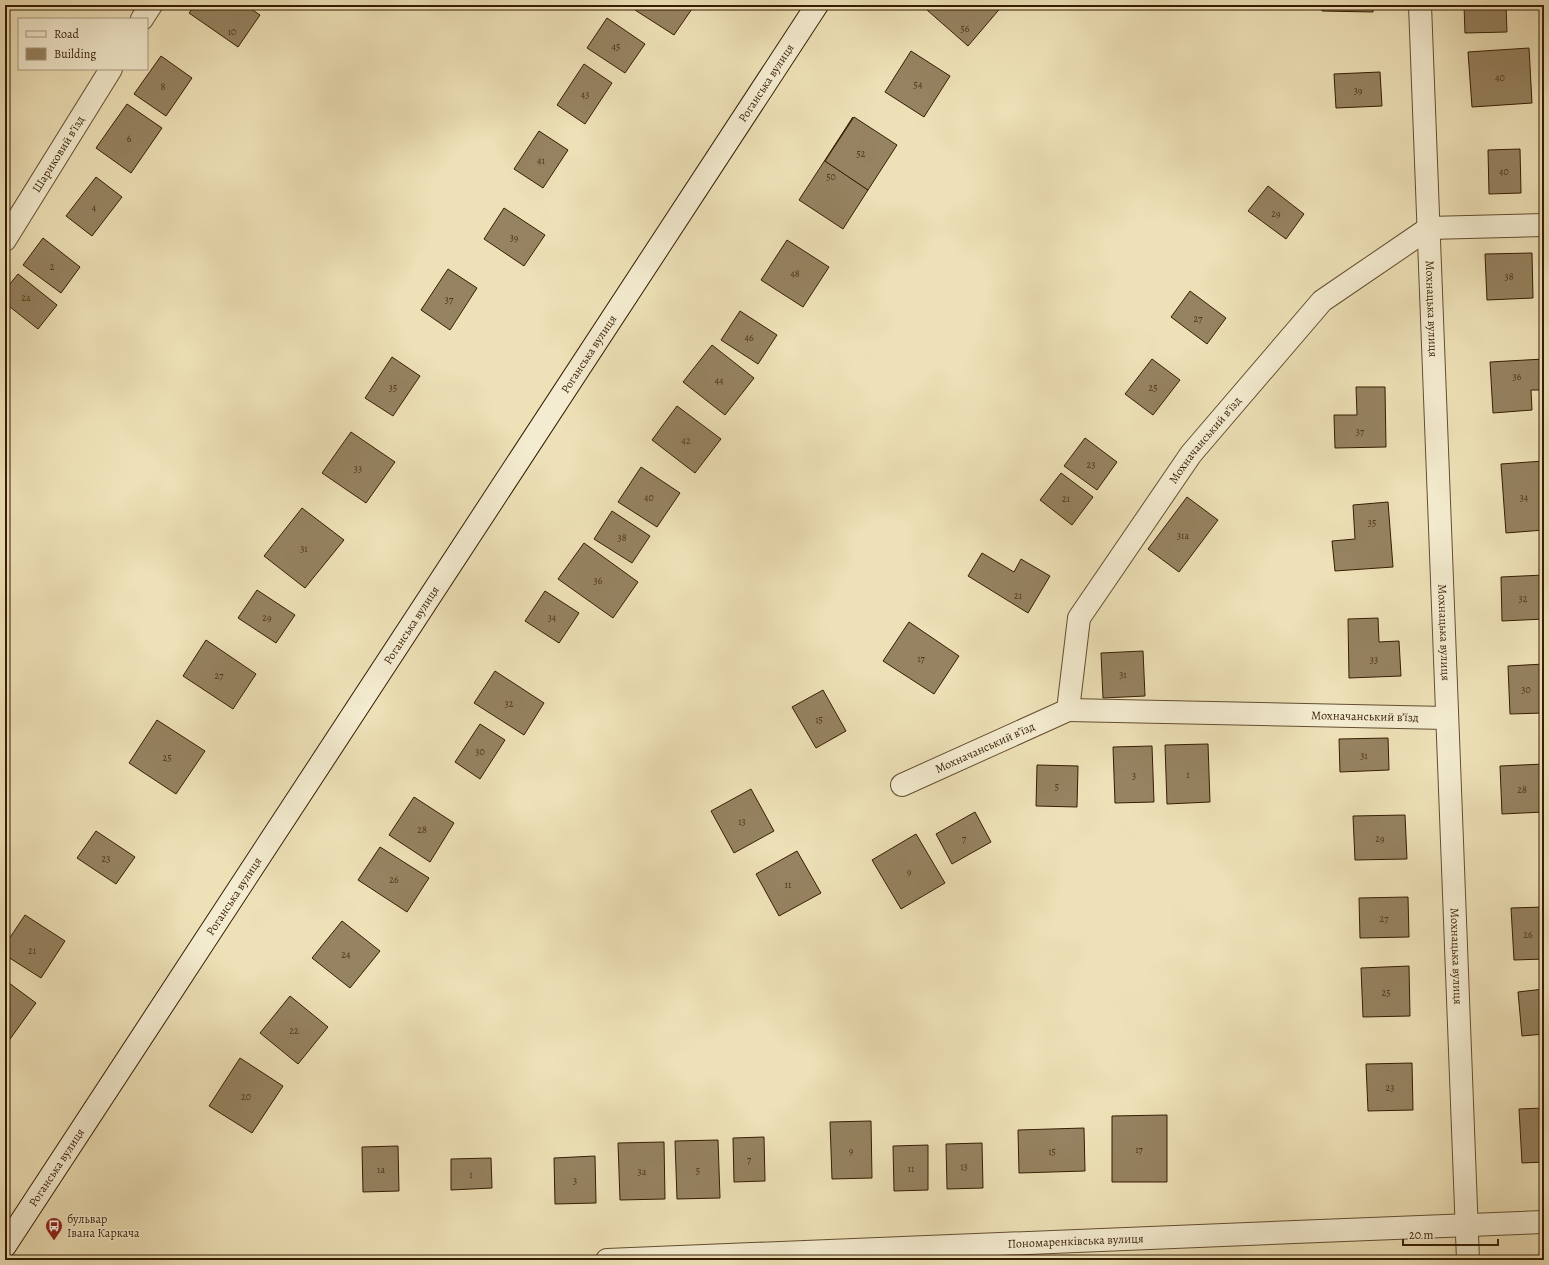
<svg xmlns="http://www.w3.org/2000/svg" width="1549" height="1265" viewBox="0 0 1549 1265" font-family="Alegreya,serif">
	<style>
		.building { fill: #968361; stroke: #361d03 }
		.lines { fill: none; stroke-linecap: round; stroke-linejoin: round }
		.minor-casing { stroke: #644e30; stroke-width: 24 }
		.secondary-casing { stroke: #361d03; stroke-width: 24 }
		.minor { stroke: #f4ecd0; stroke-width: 22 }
		.secondary { stroke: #f4ecd0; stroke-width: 22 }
		.labels { text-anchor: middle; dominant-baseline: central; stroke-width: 3; stroke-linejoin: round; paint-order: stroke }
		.number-label { font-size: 10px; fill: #4e361a }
		.street-label { font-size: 12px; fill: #361d03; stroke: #f4ecd0 }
		.poi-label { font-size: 12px; fill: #361d03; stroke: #f4ecd0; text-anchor: start }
	</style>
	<rect width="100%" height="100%" fill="#eee1b7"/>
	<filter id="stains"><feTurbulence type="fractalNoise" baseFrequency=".005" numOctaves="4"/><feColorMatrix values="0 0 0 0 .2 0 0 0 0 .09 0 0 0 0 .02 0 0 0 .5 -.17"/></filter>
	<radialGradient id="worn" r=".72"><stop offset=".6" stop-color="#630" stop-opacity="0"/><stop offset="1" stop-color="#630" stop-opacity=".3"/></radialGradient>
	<g class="building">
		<polygon points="195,5 245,5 260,15 238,47 189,13"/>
		<polygon points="639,5 692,5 694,6 674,35 635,10"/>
		<polygon points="932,5 1003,5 968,46 927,10"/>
		<polygon points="1322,5 1373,5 1373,12 1322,11"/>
		<polygon points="1464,5 1506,5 1507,32 1465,33"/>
		<polygon points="607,18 645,44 625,73 587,48"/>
		<polygon points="1529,48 1532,103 1472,107 1468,52"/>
		<polygon points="911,51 950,76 924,117 885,92"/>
		<polygon points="161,56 192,78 166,116 134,94"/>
		<polygon points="584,64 612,83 585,124 557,105"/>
		<polygon points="1380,72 1382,106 1336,108 1334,74"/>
		<polygon points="127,104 162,128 131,173 96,148"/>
		<polygon points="853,117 825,161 868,190 843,229 799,200"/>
		<polygon points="854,117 897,145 868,190 825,161"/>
		<polygon points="539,131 568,150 543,188 514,169"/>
		<polygon points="1520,149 1521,193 1489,194 1488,150"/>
		<polygon points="96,177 122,197 92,236 66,216"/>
		<polygon points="1268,186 1304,214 1286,239 1248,211"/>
		<polygon points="504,208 545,235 524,266 484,239"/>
		<polygon points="43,238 80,267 61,293 23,265"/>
		<polygon points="787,240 829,267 803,307 761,280"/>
		<polygon points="1532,253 1533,298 1487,300 1485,254"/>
		<polygon points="448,269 477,288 450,330 421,310"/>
		<polygon points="18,274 57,305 38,329 5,303 5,290"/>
		<polygon points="1190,291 1226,318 1207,344 1171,317"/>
		<polygon points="740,311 777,335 758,364 721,340"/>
		<polygon points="712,345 754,378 725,415 683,382"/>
		<polygon points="392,357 420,376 393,416 365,398"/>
		<polygon points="1152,359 1180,380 1153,415 1125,394"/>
		<polygon points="1544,359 1544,390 1531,390 1532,410 1493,413 1490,362"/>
		<polygon points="1356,387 1385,387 1386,447 1335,448 1334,415 1357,415"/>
		<polygon points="677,406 721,439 695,473 652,440"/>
		<polygon points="351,432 395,462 366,503 322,473"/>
		<polygon points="1085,438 1117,462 1097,490 1064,466"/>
		<polygon points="1544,461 1544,530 1506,533 1501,464"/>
		<polygon points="641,467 680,493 657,527 618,502"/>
		<polygon points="1061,473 1093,497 1072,525 1040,500"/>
		<polygon points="1187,497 1218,520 1179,572 1148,549"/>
		<polygon points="1388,502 1393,567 1335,571 1332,541 1355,539 1353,505"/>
		<polygon points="302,508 344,540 305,588 264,556"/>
		<polygon points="612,511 650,536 632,563 594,539"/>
		<polygon points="584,543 638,582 613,618 558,579"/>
		<polygon points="982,553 1014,572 1021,559 1050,576 1028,613 968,576"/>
		<polygon points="1544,575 1544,619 1502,621 1501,577"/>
		<polygon points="257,590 295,615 276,643 238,618"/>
		<polygon points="545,591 579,613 559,643 525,621"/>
		<polygon points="1378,618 1379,642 1399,641 1401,676 1349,678 1348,619"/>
		<polygon points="909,622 959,656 934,694 883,661"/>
		<polygon points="206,640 256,674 233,709 183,676"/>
		<polygon points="1143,651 1145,696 1103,698 1101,653"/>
		<polygon points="1544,664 1544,713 1510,714 1508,666"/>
		<polygon points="495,671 544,703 524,735 474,703"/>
		<polygon points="823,690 846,731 816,748 792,707"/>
		<polygon points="157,720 205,751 176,794 129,763"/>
		<polygon points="480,724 505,740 480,779 455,762"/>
		<polygon points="1388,738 1389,770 1340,772 1339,739"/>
		<polygon points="1208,744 1210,802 1167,804 1165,745"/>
		<polygon points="1152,746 1154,802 1115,803 1113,747"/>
		<polygon points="1544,764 1544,812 1502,814 1500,766"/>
		<polygon points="1037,765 1078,766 1077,807 1036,806"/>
		<polygon points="751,789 774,831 734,853 711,811"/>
		<polygon points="414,797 454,823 430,862 389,835"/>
		<polygon points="975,812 991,842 952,864 936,834"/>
		<polygon points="1405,815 1407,859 1355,860 1353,816"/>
		<polygon points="96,831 135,857 116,884 77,858"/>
		<polygon points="916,834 945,883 901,909 872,860"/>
		<polygon points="380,847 429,878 407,912 358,880"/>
		<polygon points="797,851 821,893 779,916 756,874"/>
		<polygon points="1408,897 1409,937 1360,938 1359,898"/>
		<polygon points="1544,907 1544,959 1514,960 1511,908"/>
		<polygon points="25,915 65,941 41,978 5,955 5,945"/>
		<polygon points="342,921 380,951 350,988 312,958"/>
		<polygon points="1409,966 1410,1016 1363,1017 1361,968"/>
		<polygon points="5,980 36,1003 5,1046"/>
		<polygon points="1544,989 1544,1034 1522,1036 1518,992"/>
		<polygon points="290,996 328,1027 298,1064 260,1033"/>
		<polygon points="240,1058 283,1086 252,1133 209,1106"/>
		<polygon points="1412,1063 1413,1110 1368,1111 1366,1064"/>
		<polygon points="1544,1108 1544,1162 1522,1163 1519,1109"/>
		<polygon points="1167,1115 1167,1182 1112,1182 1112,1116"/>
		<polygon points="871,1121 872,1178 832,1179 830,1122"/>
		<polygon points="1084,1128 1085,1171 1019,1173 1018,1130"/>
		<polygon points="764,1137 765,1181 734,1182 733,1138"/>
		<polygon points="718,1140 720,1198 677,1199 675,1141"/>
		<polygon points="664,1142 665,1199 620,1200 618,1143"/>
		<polygon points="982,1143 983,1188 947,1189 946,1144"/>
		<polygon points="928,1145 928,1190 894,1191 893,1146"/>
		<polygon points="398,1146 399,1191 363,1192 362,1147"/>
		<polygon points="595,1156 596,1203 555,1204 554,1158"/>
		<polygon points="491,1158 492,1188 451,1190 451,1159"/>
	</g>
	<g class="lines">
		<defs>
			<g id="minor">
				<path id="s1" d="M1420,5L1468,1260"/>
				<polyline points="142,19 151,5"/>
				<path id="s2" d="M5,240L111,69"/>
				<path id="s3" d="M1068,710L1446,718"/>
				<path id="s4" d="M902,785L1068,710L1079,618L1191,454L1322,301L1429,228L1544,225"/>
				<path id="s5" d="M607,1260L1544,1222"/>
			</g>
			<g id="secondary">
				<path id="s6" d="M5,1246L817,5"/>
			</g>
		</defs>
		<use href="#minor" class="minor-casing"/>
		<use href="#secondary" class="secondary-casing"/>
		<use href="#minor" class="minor"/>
		<use href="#secondary" class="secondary"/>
	</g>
	<defs>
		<symbol id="bus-pin" viewBox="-11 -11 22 30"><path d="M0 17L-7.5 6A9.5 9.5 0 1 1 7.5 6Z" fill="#8f2418" stroke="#f4ecd0"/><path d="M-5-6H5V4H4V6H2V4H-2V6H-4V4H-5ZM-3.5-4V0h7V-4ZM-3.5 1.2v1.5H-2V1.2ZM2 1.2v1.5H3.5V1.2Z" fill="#fff"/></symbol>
	</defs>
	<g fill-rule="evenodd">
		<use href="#bus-pin" x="44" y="1216" width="20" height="27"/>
	</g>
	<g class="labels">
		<g class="number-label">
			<text x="965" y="28">56</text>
			<text x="232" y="31">10</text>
			<text x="616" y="46">45</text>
			<text x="1500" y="77">40</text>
			<text x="918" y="84">54</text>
			<text x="163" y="86">8</text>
			<text x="1358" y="90">39</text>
			<text x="585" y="94">43</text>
			<text x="129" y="138">6</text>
			<text x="861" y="153">52</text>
			<text x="541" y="160">41</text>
			<text x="1504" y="171">40</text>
			<text x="831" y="176">50</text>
			<text x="94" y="207">4</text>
			<text x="1276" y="213">29</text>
			<text x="514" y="237">39</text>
			<text x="52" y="266">2</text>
			<text x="795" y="273">48</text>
			<text x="1509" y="276">38</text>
			<text x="26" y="297">2а</text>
			<text x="449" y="299">37</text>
			<text x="1198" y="318">27</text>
			<text x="749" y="337">46</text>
			<text x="1517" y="376">36</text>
			<text x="719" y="380">44</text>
			<text x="393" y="387">35</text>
			<text x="1153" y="387">25</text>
			<text x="1360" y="431">37</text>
			<text x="686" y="440">42</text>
			<text x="1091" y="464">23</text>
			<text x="358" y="468">33</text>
			<text x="649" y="497">40</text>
			<text x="1524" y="497">34</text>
			<text x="1066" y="498">21</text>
			<text x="1372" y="522">35</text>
			<text x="1183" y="535">31а</text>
			<text x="622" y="537">38</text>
			<text x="304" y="548">31</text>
			<text x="598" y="580">36</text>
			<text x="1018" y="595">21</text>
			<text x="1523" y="598">32</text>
			<text x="267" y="617">29</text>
			<text x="552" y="617">34</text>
			<text x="921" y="658">17</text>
			<text x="1374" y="659">33</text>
			<text x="1123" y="674">31</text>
			<text x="219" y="675">27</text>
			<text x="1526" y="689">30</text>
			<text x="509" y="703">32</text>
			<text x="819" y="719">15</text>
			<text x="480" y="751">30</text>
			<text x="1364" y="755">31</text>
			<text x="167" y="757">25</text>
			<text x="1188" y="774">1</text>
			<text x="1134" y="775">3</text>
			<text x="1057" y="786">5</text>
			<text x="1522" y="789">28</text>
			<text x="742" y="821">13</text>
			<text x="422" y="829">28</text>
			<text x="964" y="838">7</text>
			<text x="1380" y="838">29</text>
			<text x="106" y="858">23</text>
			<text x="909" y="871">9</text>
			<text x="394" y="879">26</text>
			<text x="788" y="884">11</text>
			<text x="1384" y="918">27</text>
			<text x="1528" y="934">26</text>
			<text x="32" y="950">21</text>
			<text x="346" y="954">24</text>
			<text x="1386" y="992">25</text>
			<text x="294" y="1030">22</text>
			<text x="1390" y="1087">23</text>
			<text x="246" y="1096">20</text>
			<text x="1139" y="1149">17</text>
			<text x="851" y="1150">9</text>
			<text x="1052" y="1151">15</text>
			<text x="749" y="1159">7</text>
			<text x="964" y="1166">13</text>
			<text x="911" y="1168">11</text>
			<text x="381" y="1169">1а</text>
			<text x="698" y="1170">5</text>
			<text x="642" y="1171">3а</text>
			<text x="471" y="1174">1</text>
			<text x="575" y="1180">3</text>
		</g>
		<g class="street-label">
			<text stroke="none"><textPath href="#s6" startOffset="1390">Роганська вулиця</textPath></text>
			<text stroke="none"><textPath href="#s2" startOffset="101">Шариковий в’їзд</textPath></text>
			<text stroke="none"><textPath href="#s1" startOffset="304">Мохнацька вулиця</textPath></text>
			<text stroke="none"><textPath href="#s6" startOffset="1066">Роганська вулиця</textPath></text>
			<text stroke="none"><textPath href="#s4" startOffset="493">Мохначанський в’їзд</textPath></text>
			<text stroke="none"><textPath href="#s6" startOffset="742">Роганська вулиця</textPath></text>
			<text stroke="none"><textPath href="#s1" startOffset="628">Мохнацька вулиця</textPath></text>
			<text stroke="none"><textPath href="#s3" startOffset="297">Мохначанський в’їзд</textPath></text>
			<text stroke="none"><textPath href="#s4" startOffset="91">Мохначанський в’їзд</textPath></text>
			<text stroke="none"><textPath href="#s6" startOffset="418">Роганська вулиця</textPath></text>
			<text stroke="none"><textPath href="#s1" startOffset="952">Мохнацька вулиця</textPath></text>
			<text stroke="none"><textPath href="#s6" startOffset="94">Роганська вулиця</textPath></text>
			<text stroke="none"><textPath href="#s5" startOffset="469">Пономаренківська вулиця</textPath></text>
		</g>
		<g class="poi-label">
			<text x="67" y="1219">бульвар<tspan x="67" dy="14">Івана Каркача</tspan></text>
		</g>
	</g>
	<rect width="1549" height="1265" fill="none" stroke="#eee1b7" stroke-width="20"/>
	<rect x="6" y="6" width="1537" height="1253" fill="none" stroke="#361d03" stroke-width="2"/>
	<rect x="10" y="10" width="1529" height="1245" fill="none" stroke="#361d03"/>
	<rect x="18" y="18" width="130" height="52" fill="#f4ecd0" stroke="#a8997e"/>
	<rect x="26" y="31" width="20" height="6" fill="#f4ecd0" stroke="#a8997e"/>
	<text x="54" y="38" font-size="12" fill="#361d03">Road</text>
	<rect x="26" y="48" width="20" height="12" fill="#968361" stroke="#a8997e"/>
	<text x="54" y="58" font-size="12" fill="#361d03">Building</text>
	<path d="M1403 1239v6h95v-6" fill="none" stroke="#361d03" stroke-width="2"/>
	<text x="1409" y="1239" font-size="12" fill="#361d03" stroke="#f4ecd0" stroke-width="3" paint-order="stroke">20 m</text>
	<rect width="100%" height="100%" filter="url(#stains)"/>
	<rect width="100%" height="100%" fill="url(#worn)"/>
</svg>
